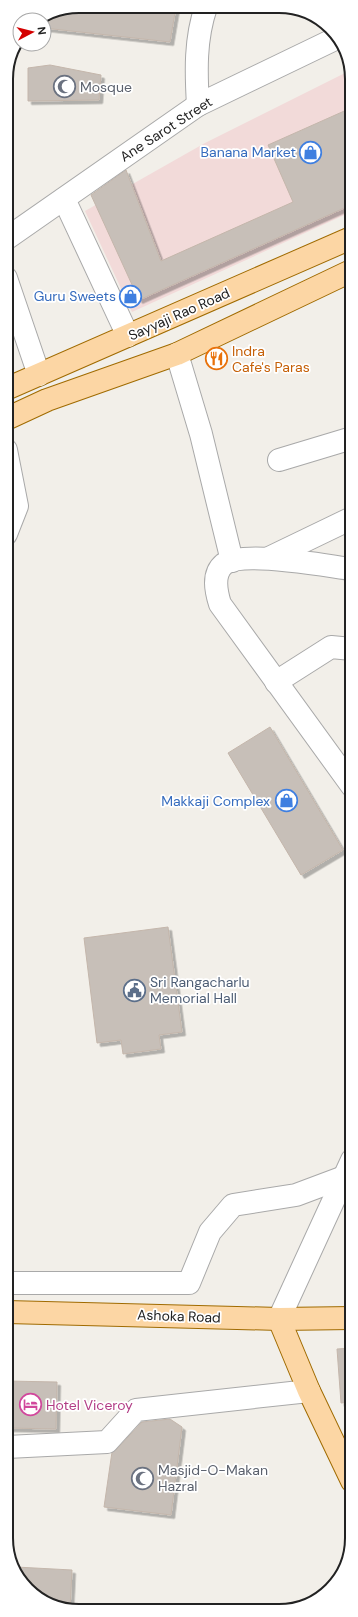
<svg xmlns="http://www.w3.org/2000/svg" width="358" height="1617" viewBox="0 0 358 1617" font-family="'DM Sans',sans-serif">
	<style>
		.commercial { fill: #f2dad9 }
		.building { fill: #c7bfb8; stroke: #c4b6ab; filter: url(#shadow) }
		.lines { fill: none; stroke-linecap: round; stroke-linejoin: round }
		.minor-casing { stroke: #a9a9a9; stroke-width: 24 }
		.major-casing { stroke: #a06b00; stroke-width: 24 }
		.minor { stroke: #fff; stroke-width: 22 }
		.major { stroke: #fcd6a4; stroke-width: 22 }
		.labels { text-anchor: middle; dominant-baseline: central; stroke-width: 3.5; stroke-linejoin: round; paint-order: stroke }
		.worship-label { font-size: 14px; fill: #5b616d; stroke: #fff; text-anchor: start }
		.street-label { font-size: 14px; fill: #222; stroke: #fff }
		.shop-label { font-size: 14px; fill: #366cbe; stroke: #fff; text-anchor: end }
		.food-label { font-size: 14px; fill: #c56008; stroke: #fff; text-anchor: start }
		.service-label { font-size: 14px; fill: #4e5e75; stroke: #fff; text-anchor: start }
		.hotel-label { font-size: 14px; fill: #b23c85; stroke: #fff; text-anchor: start }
		.rim { fill: none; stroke: #222; stroke-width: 2 }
	</style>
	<defs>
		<filter id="shadow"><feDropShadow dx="3.5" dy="3.5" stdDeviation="0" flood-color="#0004"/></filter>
	</defs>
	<rect width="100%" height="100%" fill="#f2efe9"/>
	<polygon class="commercial" points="351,70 351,212 132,312 85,211 205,143"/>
	<g class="building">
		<polygon points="79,6 102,8 103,6 176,7 170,42 44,28 44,16 52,12"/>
		<polygon points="50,65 101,75 99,100 28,101 28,68"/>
		<polygon points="351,108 351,205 139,300 91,195 126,170 161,261 293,202 268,145"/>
		<polygon points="270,727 343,850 301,875 228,753"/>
		<polygon points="168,927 182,1032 159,1035 161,1049 123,1054 121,1040 97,1043 84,938"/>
		<polygon points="352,1348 352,1402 341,1403 337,1349"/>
		<polygon points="7,1381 57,1382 56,1429 7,1428"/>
		<polygon points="170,1419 182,1427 171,1515 104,1507 112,1452 116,1450 142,1422"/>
		<polygon points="16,1567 72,1570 70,1610 65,1610 24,1586"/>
	</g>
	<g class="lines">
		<defs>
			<g id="minor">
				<path d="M198,105C196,72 195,39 206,7"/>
				<polyline points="64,199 128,336"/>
				<polyline points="6,239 198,105 337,38"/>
				<polyline points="6,278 39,375"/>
				<polyline points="177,354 201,434 232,561"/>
				<polyline points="6,450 17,506 6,534"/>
				<polyline points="279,460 352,438"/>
				<polyline points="269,558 352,518"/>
				<path d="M352,569C327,566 243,550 224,564C212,574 216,591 220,604L352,786"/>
				<polyline points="276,682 331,647 352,649"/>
				<polyline points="7,1283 189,1283 210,1232 233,1205 296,1195 344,1177 352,1177"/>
				<polyline points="279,1319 352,1160"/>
				<polyline points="7,1447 107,1442 136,1410 309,1391"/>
			</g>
			<g id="major">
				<polyline points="6,389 351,238"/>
				<polyline points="6,419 47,400 177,354 351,271"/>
				<polyline points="7,1312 279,1319 352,1318"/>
				<polyline points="279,1319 309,1391 352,1481"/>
			</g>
		</defs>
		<use href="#minor" class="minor-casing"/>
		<use href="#major" class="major-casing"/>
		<use href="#minor" class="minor"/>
		<use href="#major" class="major"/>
	</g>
	<defs>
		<symbol id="mosque-ring" viewBox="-11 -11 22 22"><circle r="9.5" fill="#fff" stroke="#6b7280" stroke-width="1.5"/><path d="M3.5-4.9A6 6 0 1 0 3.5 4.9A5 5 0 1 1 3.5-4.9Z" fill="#6b7280"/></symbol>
		<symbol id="shop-ring" viewBox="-11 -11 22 22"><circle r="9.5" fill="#fff" stroke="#3f7fe0" stroke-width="1.5"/><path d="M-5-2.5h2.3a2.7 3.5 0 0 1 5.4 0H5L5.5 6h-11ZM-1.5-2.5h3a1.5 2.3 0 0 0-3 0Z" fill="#3f7fe0"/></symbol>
		<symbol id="restaurant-ring" viewBox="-11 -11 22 22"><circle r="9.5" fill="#fff" stroke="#e8710a" stroke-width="1.5"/><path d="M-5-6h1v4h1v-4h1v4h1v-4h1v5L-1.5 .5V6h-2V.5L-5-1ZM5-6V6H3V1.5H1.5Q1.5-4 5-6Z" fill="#e8710a"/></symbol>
		<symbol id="civic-ring" viewBox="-11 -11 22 22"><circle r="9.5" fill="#fff" stroke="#5c6f8a" stroke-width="1.5"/><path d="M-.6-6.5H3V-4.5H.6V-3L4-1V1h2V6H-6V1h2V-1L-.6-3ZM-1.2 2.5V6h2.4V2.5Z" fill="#5c6f8a"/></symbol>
		<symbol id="hotel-ring" viewBox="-11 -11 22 22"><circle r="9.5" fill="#fff" stroke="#d1479c" stroke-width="1.5"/><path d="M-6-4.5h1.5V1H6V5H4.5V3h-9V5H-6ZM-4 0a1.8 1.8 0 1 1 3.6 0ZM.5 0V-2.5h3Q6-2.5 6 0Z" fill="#d1479c"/></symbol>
	</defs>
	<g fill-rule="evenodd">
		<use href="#mosque-ring" x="52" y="74" width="25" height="25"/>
		<use href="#shop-ring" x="298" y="140" width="25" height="25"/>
		<use href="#shop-ring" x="118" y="284" width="25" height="25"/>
		<use href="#restaurant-ring" x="204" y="346" width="25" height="25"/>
		<use href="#shop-ring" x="274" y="788" width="25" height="25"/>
		<use href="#civic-ring" x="122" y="978" width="25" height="25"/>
		<use href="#hotel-ring" x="18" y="1392" width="25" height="25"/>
		<use href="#mosque-ring" x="130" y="1466" width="25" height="25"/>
	</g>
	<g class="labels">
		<g class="worship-label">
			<text x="80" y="87">Mosque</text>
			<text x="158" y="1470">Masjid-O-Makan<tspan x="158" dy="16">Hazral</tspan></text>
		</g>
		<g class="street-label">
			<text transform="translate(166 129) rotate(-33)">Ane Sarot Street</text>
			<text transform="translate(179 314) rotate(-24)">Sayyaji Rao Road</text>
			<text transform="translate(179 1316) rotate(2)">Ashoka Road</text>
		</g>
		<g class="shop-label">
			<text x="296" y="152">Banana Market</text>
			<text x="116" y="296">Guru Sweets</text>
			<text x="270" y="801">Makkaji Complex</text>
		</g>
		<g class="food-label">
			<text x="232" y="351">Indra<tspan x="232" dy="16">Cafe's Paras</tspan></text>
		</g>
		<g class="service-label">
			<text x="150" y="982">Sri Rangacharlu<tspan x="150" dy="16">Memorial Hall</tspan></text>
		</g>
		<g class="hotel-label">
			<text x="46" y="1405">Hotel Viceroy</text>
		</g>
	</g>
	<path d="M0 0H358V1617H0ZM79 13H279A66 66 0 0 1 345 79V1538A66 66 0 0 1 279 1604H79A66 66 0 0 1 13 1538V79A66 66 0 0 1 79 13Z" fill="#fff" fill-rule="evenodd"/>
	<path class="rim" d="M79 13H279A66 66 0 0 1 345 79V1538A66 66 0 0 1 279 1604H79A66 66 0 0 1 13 1538V79A66 66 0 0 1 79 13Z"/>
	<g transform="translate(32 32) rotate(83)"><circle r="19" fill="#ffffff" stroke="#a7a7a7"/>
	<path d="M0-3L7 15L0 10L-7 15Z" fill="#d40000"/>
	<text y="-6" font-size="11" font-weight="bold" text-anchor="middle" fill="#222222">N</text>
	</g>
</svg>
